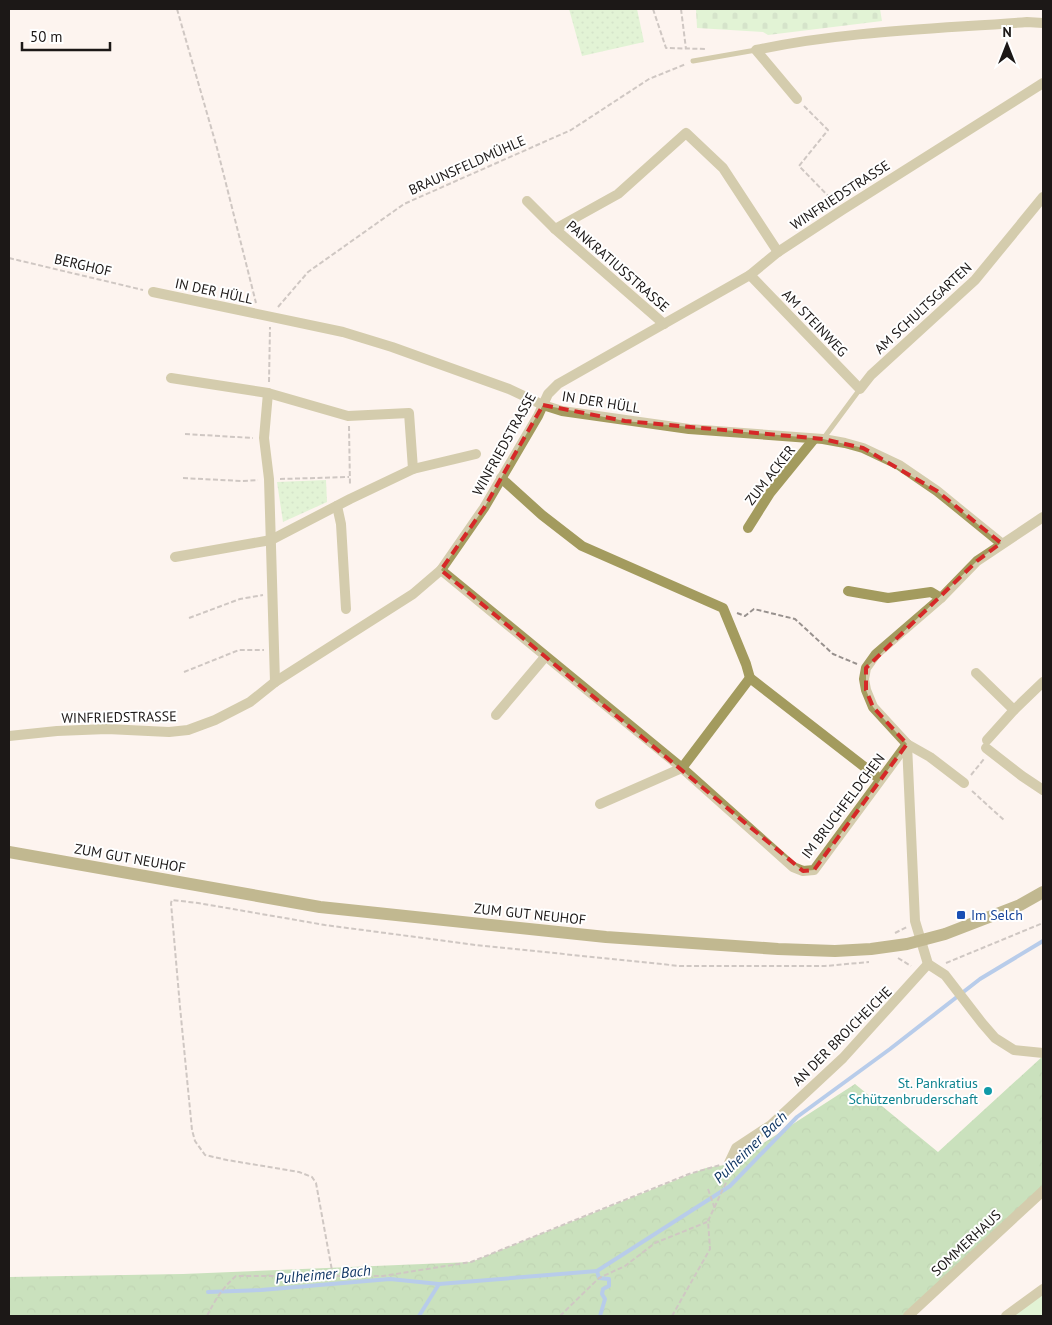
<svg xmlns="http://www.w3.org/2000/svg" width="1052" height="1325" viewBox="0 0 1052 1325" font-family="'PT Sans',sans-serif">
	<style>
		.grass { fill: #c1f2b7 }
		.forest { fill: url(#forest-crowns) }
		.cemetery { fill: url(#cemetery-stones) }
		.park { fill: url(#park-dots) }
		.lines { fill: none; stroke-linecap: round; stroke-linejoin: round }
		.stream { stroke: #659ce4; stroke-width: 4 }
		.path { stroke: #98918e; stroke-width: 2; stroke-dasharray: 5 2.5; stroke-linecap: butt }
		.service { stroke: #a39b5e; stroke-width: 5 }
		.minor { stroke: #a39b5e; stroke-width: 10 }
		.secondary { stroke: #796f1e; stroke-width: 12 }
		.marked { fill: none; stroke: #d62828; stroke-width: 4; stroke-dasharray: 10 6; stroke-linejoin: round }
		.transit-dot { fill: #1a4fb4; stroke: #fff; stroke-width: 2 }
		.culture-dot { fill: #0f9aa8; stroke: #fff; stroke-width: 2 }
		.labels { text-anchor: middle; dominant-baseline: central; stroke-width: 4; stroke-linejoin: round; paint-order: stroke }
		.street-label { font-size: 14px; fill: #1c1817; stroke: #fff }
		.transit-label { font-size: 14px; fill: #164399; stroke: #fff; text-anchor: start }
		.culture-label { font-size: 14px; fill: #0d838f; stroke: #fff; text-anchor: end }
		.water-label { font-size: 15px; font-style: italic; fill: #103664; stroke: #fff }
	</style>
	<defs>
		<pattern id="forest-crowns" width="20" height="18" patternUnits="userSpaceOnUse" patternTransform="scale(1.25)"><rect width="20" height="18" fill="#8ccb80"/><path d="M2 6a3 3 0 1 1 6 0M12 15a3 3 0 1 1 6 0" fill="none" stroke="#78ae6e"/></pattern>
		<pattern id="cemetery-stones" width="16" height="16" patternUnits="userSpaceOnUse" patternTransform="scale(1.25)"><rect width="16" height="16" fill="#c1f2b7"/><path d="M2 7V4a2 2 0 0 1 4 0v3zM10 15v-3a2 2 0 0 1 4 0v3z" fill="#a5cf9d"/></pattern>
		<pattern id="park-dots" width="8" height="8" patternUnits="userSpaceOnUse" patternTransform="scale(1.25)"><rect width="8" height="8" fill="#c1f2b7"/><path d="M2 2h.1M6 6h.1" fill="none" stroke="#a5cf9d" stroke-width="1.8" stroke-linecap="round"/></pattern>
	</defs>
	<rect width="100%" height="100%" fill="#fdf4ef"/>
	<polygon class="grass" points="1043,1292 1043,1316 1010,1316"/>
	<polygon class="forest" points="1043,1056 1043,1191 908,1316 9,1316 9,1277 183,1274 471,1262 706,1168 731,1164 855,1084 938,1152"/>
	<polygon class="cemetery" points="696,9 880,9 882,21 768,35 763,32 697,28"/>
	<g class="park">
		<polygon points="569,9 637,9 644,42 582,56"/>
		<polygon points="326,480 327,502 283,522 277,482"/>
	</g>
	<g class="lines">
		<g class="stream">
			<polyline points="597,1271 599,1278 609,1279 609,1286 603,1289 602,1294 605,1299 600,1316"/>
			<polyline points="208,1292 261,1290 390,1279 439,1284 597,1271 730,1186 797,1117 890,1049 980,979 1043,941"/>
			<polyline points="419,1316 439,1284"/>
		</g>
		<g class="path">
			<polyline points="177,9 217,148 256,303"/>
			<polyline points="653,9 666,48 706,49"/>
			<polyline points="681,9 686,49"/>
			<polyline points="804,106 828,130 799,166 835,203"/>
			<polyline points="9,258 143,290"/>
			<polyline points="278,307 308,272 404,204 571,130 649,79 686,64"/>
			<polyline points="269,382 270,327"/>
			<polyline points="349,426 350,486"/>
			<polyline points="185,434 253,438"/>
			<polyline points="183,478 242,481 258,480"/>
			<polyline points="280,479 349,477"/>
			<polyline points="737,613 745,616 754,609 795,619 833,654 857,664"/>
			<polyline points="189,618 240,599 263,595"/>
			<polyline points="184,672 239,650 264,650"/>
			<polyline points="971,775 984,759"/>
			<polyline points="972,791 1005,821"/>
			<polyline points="895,933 907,927"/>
			<polyline points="898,958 911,966"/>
			<polyline points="946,963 1043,923"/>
			<polyline points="708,1189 715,1209"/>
			<polyline points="333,1276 316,1183 312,1177 299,1172 227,1160 205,1155 195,1141 192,1130 180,1007 171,903 172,900 198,903 325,925 476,945 680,966 825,966 869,962"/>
			<path d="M207,1316C215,1300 223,1287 236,1276H383L471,1262L689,1174L720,1165"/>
			<polyline points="560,1316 599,1278 625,1266 655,1243 707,1222"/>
			<polyline points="672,1316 710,1249 708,1221 730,1174"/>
		</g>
		<g class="service">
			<polyline points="693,61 756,50"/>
			<polyline points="823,439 860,389"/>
		</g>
		<g class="minor">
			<path d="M797,99L756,50C844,31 937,29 1027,22L1043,23"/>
			<polyline points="527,201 555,229 664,324"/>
			<polyline points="555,229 618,194 686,133 723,168 778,252"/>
			<polyline points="750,275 860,389 871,375 975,280 1043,197"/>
			<polyline points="153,292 343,332 392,347 509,389 543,405 562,411 689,429 823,439 845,443 863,448 899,465 937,491 1001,543"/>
			<polyline points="171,378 268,393 348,416 409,413 413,469"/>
			<polyline points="268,393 264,438 269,479 275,682"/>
			<polyline points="501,478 542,515 582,546 723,608 746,664 750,678 880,779"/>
			<polyline points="337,506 341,524 346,609"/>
			<polyline points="748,528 770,493 814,439"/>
			<polyline points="175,557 271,540 350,499 413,469 476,454"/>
			<polyline points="441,570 682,768 793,867 803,871 814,870 907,744"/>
			<polyline points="848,591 888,598 931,592 941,598"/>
			<polyline points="976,673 1014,710 1043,682"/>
			<polyline points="496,715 545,657"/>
			<polyline points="9,736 57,731 107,729 169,732 188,730 215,720 250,702 275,682 413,594 441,570 484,508 538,416 548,394 558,384 750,275 778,252 842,210 1043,83"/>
			<polyline points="987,740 1014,710"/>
			<polyline points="907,744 915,921 928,964 945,975 982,1023 995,1038 1014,1050 1043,1053"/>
			<polyline points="986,748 1022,776 1043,790"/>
			<polyline points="964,783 930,757 907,744 873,707 866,690 864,679 866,668 876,654 941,598 977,561 1043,517"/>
			<polyline points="600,804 682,768 750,678"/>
			<polyline points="729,1163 736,1148 771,1125 843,1058 928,964"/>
			<polyline points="908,1316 1043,1191"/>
			<polyline points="1006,1316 1043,1289"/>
		</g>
		<polyline class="secondary" points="9,852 320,907 606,937 778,949 835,951 871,949 907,944 945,934 1020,905 1043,892"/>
	</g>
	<path d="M0 0H1052V1325H0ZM543,405L625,421L823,439L863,448L937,491L1001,543L977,561L866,668V690L873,707L907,744L814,870L803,871L441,570L484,508Z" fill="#fdf4ef" fill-opacity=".55" fill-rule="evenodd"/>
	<path class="marked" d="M543,405L625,421L823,439L863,448L937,491L1001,543L977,561L866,668V690L873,707L907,744L814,870L803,871L441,570L484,508Z"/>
	<rect class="transit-dot" x="956" y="910" width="10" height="10" rx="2.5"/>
	<circle class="culture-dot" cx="988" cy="1091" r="5"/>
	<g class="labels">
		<g class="street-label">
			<text transform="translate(467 165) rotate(-24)">BRAUNSFELDMÜHLE</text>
			<text transform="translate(840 195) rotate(-33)">WINFRIEDSTRASSE</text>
			<text transform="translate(83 265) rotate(13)">BERGHOF</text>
			<text transform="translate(618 266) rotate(41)">PANKRATIUSSTRASSE</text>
			<text transform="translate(214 291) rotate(12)">IN DER HÜLL</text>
			<text transform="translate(923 308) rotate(-43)">AM SCHULTSGARTEN</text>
			<text transform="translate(815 323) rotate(46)">AM STEINWEG</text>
			<text transform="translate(601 402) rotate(9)">IN DER HÜLL</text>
			<text transform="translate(504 444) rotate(-61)">WINFRIEDSTRASSE</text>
			<text transform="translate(770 475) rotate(-52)">ZUM ACKER</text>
			<text transform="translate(119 717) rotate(-1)">WINFRIEDSTRASSE</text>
			<text transform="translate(843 806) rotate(-53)">IM BRUCHFELDCHEN</text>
			<text transform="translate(130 858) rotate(10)">ZUM GUT NEUHOF</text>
			<text transform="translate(530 914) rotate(6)">ZUM GUT NEUHOF</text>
			<text transform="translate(842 1036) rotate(-45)">AN DER BROICHEICHE</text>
			<text transform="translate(966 1243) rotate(-43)">SOMMERHAUS</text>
		</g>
		<g class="transit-label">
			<text x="971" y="915">Im Selch</text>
		</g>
		<g class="culture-label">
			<text x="978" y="1083">St. Pankratius<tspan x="978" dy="16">Schützenbruderschaft</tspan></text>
		</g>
		<g class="water-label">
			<text transform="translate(750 1147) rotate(-44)">Pulheimer Bach</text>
			<text transform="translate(323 1274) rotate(-5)">Pulheimer Bach</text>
		</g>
	</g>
	<rect width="1052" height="1325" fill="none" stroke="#1c1817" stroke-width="20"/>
	<g transform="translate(1007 45)" stroke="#ffffff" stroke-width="4" paint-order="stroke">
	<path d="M0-4L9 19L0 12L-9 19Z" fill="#1c1817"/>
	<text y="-8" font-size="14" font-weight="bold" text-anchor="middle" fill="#1c1817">N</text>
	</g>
	<path d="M22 42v8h88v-8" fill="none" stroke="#1c1817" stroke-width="2.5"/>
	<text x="30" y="42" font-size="15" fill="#1c1817" stroke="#ffffff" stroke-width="4" paint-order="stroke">50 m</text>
</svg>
